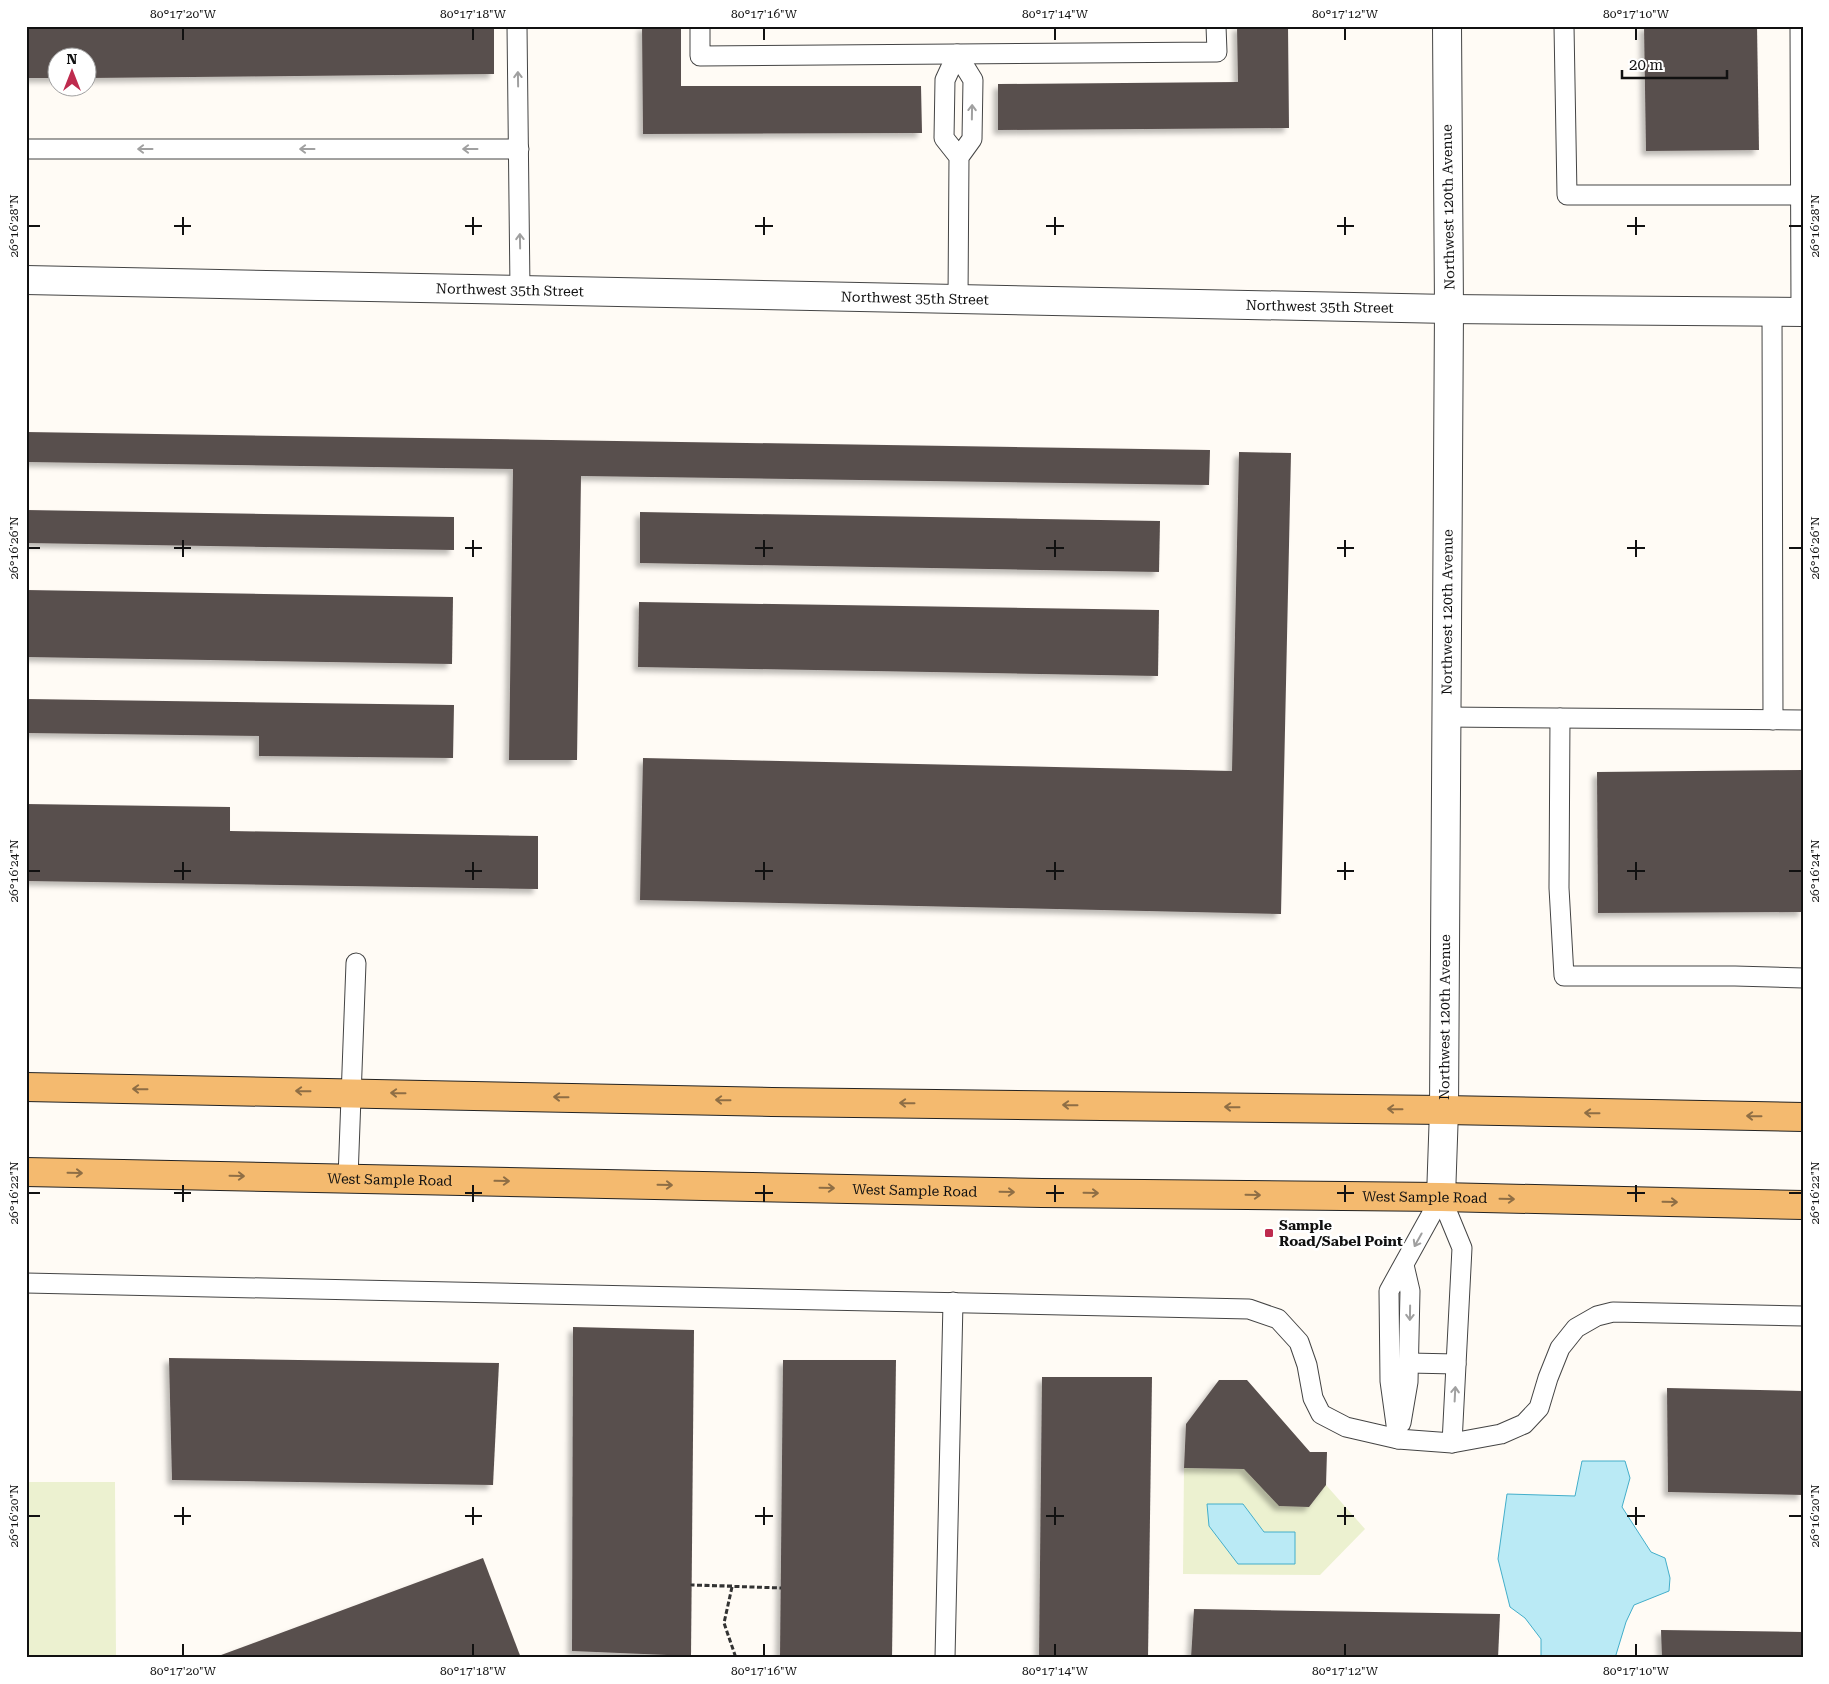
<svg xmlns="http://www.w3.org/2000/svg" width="1829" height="1684" viewBox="0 0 1829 1684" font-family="'Roboto Serif',serif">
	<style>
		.pitch { fill: #ecf1d0 }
		.water { fill: #baeaf5; stroke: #43aeca }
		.building { fill: #594f4d; filter: url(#shadow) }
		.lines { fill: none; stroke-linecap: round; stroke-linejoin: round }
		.service-casing { stroke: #444; stroke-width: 21 }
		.minor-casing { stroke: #444; stroke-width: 30 }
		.primary-casing { stroke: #222; stroke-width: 30 }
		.path { stroke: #333; stroke-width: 3; stroke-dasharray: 5 2.5; stroke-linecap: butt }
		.service { stroke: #fff; stroke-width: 19 }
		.minor { stroke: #fff; stroke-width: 28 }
		.primary { stroke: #f4ba6f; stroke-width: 28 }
		.oneway { stroke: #a0a0a0 }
		.oneway2 { stroke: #8e6e45 }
		.ticks { fill: none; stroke: #111; stroke-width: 2 }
		.poi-dot { fill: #be2b4e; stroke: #fff; stroke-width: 2 }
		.labels { text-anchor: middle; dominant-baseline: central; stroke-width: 5; stroke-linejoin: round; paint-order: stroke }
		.street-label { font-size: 14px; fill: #111; stroke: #fff }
		.poi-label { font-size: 14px; font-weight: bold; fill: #111; stroke: #fff; text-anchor: start }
		.neatline { fill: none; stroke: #111; stroke-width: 2 }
		.ticks-label { font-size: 12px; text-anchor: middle; fill: #111 }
	</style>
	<defs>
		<filter id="shadow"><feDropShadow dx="-4.5" dy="4.5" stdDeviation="2.5" flood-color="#0004"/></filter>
	</defs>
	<rect width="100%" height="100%" fill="#fffbf5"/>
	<g class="pitch">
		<polygon points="1184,1468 1244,1469 1326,1485 1365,1529 1320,1575 1183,1574"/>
		<polygon points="26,1482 115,1482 116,1658 27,1658"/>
	</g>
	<g class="water">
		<polygon points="1582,1461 1625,1461 1630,1478 1622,1507 1651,1552 1665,1558 1670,1578 1669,1591 1634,1605 1626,1622 1615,1658 1541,1658 1541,1639 1525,1618 1510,1607 1498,1559 1507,1494 1575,1496"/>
		<polygon points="1207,1504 1243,1504 1264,1532 1295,1532 1295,1564 1238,1564 1209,1526"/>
	</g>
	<g class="building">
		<polygon points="26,26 494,26 494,74 88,78 88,58 58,58 58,78 26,78"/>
		<polygon points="642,26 681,26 681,86 921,86 922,133 643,134"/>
		<polygon points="1237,26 1288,26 1289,128 998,130 998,84 1238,82"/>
		<polygon points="1644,26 1757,26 1759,150 1646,151"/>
		<polygon points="26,432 1210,450 1209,485 581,476 577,760 509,760 513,469 26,462"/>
		<polygon points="1239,452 1291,453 1281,914 640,900 643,758 1232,771"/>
		<polygon points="26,510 454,517 454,550 26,543"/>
		<polygon points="640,512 1160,521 1159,572 640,563"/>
		<polygon points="26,590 453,597 452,664 26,657"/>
		<polygon points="639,602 1159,610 1158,676 638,667"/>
		<polygon points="26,699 454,705 453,758 259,756 259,736 26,733"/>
		<polygon points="1803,770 1803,912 1598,913 1597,772"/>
		<polygon points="26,804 230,807 230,831 538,836 538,889 26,881"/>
		<polygon points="573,1327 694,1330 691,1656 572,1651"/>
		<polygon points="169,1358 499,1363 493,1485 172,1480"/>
		<polygon points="783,1360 896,1360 892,1658 780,1658"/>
		<polygon points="1042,1377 1152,1377 1148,1658 1039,1658"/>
		<polygon points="1219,1380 1247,1380 1310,1452 1327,1452 1326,1485 1309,1507 1279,1506 1244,1469 1184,1468 1186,1424"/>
		<polygon points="1667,1388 1803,1391 1803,1495 1668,1492"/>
		<polygon points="483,1558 521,1658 213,1658"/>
		<polygon points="1194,1609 1500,1614 1498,1658 1191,1658"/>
		<polygon points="1661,1630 1803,1632 1803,1658 1662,1658"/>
	</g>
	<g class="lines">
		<defs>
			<g id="service">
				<polyline points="517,26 520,290"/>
				<polyline points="700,26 700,56 1217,52 1216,26"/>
				<polyline points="1564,26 1567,195 1801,195"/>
				<polyline points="1800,26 1801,312"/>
				<polyline points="26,149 519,149"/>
				<polyline points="958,299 959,157 972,139 973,80 957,54 945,80 944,138 959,157"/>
				<polyline points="1772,312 1773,720"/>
				<polyline points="1445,717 1803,720"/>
				<polyline points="1560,718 1559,888 1564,976 1735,976 1803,978"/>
				<polyline points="348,1178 356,963"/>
				<polyline points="1441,1197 1462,1248 1452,1443"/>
				<polyline points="26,1283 1249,1309 1278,1319 1299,1342 1307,1365 1313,1398 1321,1414 1346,1427 1398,1439 1452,1443 1501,1434 1524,1424 1539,1408 1548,1378 1560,1348 1576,1328 1597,1316 1613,1312 1803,1316"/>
				<polyline points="1409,1363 1456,1364"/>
				<polyline points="1401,1423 1408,1382 1410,1291 1404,1265"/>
				<polyline points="1398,1439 1390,1381 1389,1291 1441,1197"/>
				<polyline points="945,1658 953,1302"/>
			</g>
			<g id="minor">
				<path id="s1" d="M26,280L1449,309L1803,312"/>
				<path id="s2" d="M1441,1197L1444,1110L1449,309L1447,26"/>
			</g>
			<g id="primary">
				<polyline points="26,1087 772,1102 1444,1110 1803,1117"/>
				<path id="s3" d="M26,1172L1042,1193L1441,1197L1803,1205"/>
			</g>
		</defs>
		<use href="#service" class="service-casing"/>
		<use href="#minor" class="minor-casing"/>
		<use href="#primary" class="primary-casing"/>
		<g class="path">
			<polyline points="732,1586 692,1585 781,1588"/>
			<polyline points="732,1587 724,1623 736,1658"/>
		</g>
		<use href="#service" class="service"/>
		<use href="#minor" class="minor"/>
		<use href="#primary" class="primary"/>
	</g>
	<defs><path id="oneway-shaft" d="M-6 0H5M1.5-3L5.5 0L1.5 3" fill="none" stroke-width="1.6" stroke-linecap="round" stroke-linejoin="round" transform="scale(1.25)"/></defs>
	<g class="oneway">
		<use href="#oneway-shaft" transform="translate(518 79) rotate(-91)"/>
		<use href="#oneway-shaft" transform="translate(972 112) rotate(-89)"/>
		<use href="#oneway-shaft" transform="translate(145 149) rotate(180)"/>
		<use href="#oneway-shaft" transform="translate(307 149) rotate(180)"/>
		<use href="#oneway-shaft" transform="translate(470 149) rotate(180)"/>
		<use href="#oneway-shaft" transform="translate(520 241) rotate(-91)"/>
		<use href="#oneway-shaft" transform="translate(1418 1240) rotate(119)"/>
		<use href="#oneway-shaft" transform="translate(1410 1313) rotate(91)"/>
		<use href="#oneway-shaft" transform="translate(1455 1394) rotate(-87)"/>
	</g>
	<g class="oneway2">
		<use href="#oneway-shaft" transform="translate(140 1089) rotate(-179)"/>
		<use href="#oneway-shaft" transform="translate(303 1091) rotate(-179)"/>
		<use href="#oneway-shaft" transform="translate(398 1093) rotate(-179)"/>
		<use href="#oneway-shaft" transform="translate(561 1097) rotate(-179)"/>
		<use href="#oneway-shaft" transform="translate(723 1100) rotate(-179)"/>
		<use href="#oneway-shaft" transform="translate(907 1103) rotate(-179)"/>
		<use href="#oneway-shaft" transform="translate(1070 1105) rotate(-179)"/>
		<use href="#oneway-shaft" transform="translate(1232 1107) rotate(-179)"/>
		<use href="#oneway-shaft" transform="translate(1395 1109) rotate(-179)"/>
		<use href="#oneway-shaft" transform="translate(1592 1113) rotate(-179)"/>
		<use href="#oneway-shaft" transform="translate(1754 1116) rotate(-179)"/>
		<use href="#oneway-shaft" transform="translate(75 1173) rotate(1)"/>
		<use href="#oneway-shaft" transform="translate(237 1176) rotate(1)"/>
		<use href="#oneway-shaft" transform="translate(502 1181) rotate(1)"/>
		<use href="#oneway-shaft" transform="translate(665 1185) rotate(1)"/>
		<use href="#oneway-shaft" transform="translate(827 1188) rotate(1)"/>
		<use href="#oneway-shaft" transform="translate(1007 1192) rotate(1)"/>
		<use href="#oneway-shaft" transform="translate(1091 1193) rotate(1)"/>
		<use href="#oneway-shaft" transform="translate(1253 1195) rotate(1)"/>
		<use href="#oneway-shaft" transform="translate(1507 1199) rotate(1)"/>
		<use href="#oneway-shaft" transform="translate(1670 1202) rotate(1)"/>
	</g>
	<path class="ticks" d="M183,28V40M473,28V40M764,28V40M1055,28V40M1345,28V40M1636,28V40M183,217V235M473,217V235M764,217V235M1055,217V235M1345,217V235M1636,217V235M28,226H40M174,226H191M465,226H482M755,226H773M1046,226H1064M1337,226H1354M1627,226H1645M1789,226H1802M183,540V557M473,540V557M764,540V557M1055,540V557M1345,540V557M1636,540V557M28,548H40M174,548H191M465,548H482M755,548H773M1046,548H1064M1337,548H1354M1627,548H1645M1789,548H1802M183,862V880M473,862V880M764,862V880M1055,862V880M1345,862V880M1636,862V880M28,871H40M174,871H191M465,871H482M755,871H773M1046,871H1064M1337,871H1354M1627,871H1645M1789,871H1802M183,1185V1202M473,1185V1202M764,1185V1202M1055,1185V1202M1345,1185V1202M1636,1185V1202M28,1193H40M174,1193H191M465,1193H482M755,1193H773M1046,1193H1064M1337,1193H1354M1627,1193H1645M1789,1193H1802M183,1507V1525M473,1507V1525M764,1507V1525M1055,1507V1525M1345,1507V1525M1636,1507V1525M28,1516H40M174,1516H191M465,1516H482M755,1516H773M1046,1516H1064M1337,1516H1354M1627,1516H1645M1789,1516H1802M183,1644V1656M473,1644V1656M764,1644V1656M1055,1644V1656M1345,1644V1656M1636,1644V1656"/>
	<rect class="poi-dot" x="1264" y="1228" width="10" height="10" rx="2.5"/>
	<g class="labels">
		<g class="street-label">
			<text transform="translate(1448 207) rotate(-91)">Northwest 120th Avenue</text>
			<text stroke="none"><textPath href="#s1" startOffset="484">Northwest 35th Street</textPath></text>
			<text stroke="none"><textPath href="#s1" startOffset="889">Northwest 35th Street</textPath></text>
			<text stroke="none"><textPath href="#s1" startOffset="1294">Northwest 35th Street</textPath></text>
			<text stroke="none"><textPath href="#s2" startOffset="585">Northwest 120th Avenue</textPath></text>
			<text stroke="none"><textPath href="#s2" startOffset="180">Northwest 120th Avenue</textPath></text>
			<text stroke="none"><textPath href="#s3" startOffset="364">West Sample Road</textPath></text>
			<text stroke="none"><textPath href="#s3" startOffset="889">West Sample Road</textPath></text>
			<text stroke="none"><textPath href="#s3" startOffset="1399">West Sample Road</textPath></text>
		</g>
		<g class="poi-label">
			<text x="1279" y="1225">Sample<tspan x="1279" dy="16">Road/Sabel Point</tspan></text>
		</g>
	</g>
	<rect width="1829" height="1684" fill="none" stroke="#ffffff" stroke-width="55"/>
	<g transform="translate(72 72)"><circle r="24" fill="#ffffff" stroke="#a0a0a0"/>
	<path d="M0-4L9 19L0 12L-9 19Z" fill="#be2b4e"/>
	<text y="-8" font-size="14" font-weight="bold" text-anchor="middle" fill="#111111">N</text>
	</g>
	<path d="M1622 70v8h105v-8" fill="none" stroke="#111111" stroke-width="2.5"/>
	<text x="1629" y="70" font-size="15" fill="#111111" stroke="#ffffff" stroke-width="4" paint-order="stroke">20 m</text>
	<rect x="28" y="28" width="1774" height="1628" class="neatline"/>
	<g class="ticks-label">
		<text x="183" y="18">80°17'20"W</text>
		<text x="473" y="18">80°17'18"W</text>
		<text x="764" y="18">80°17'16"W</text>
		<text x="1055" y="18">80°17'14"W</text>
		<text x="1345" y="18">80°17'12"W</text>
		<text x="1636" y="18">80°17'10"W</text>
		<text transform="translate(14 226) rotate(-90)" y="4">26°16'28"N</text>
		<text transform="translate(1815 226) rotate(-90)" y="4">26°16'28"N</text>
		<text transform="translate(14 548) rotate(-90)" y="4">26°16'26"N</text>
		<text transform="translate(1815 548) rotate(-90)" y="4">26°16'26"N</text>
		<text transform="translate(14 871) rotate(-90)" y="4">26°16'24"N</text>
		<text transform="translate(1815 871) rotate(-90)" y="4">26°16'24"N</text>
		<text transform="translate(14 1193) rotate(-90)" y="4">26°16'22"N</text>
		<text transform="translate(1815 1193) rotate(-90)" y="4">26°16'22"N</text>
		<text transform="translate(14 1516) rotate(-90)" y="4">26°16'20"N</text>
		<text transform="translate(1815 1516) rotate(-90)" y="4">26°16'20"N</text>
		<text x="183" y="1675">80°17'20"W</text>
		<text x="473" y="1675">80°17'18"W</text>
		<text x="764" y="1675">80°17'16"W</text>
		<text x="1055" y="1675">80°17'14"W</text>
		<text x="1345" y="1675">80°17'12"W</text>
		<text x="1636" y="1675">80°17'10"W</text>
	</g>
</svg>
